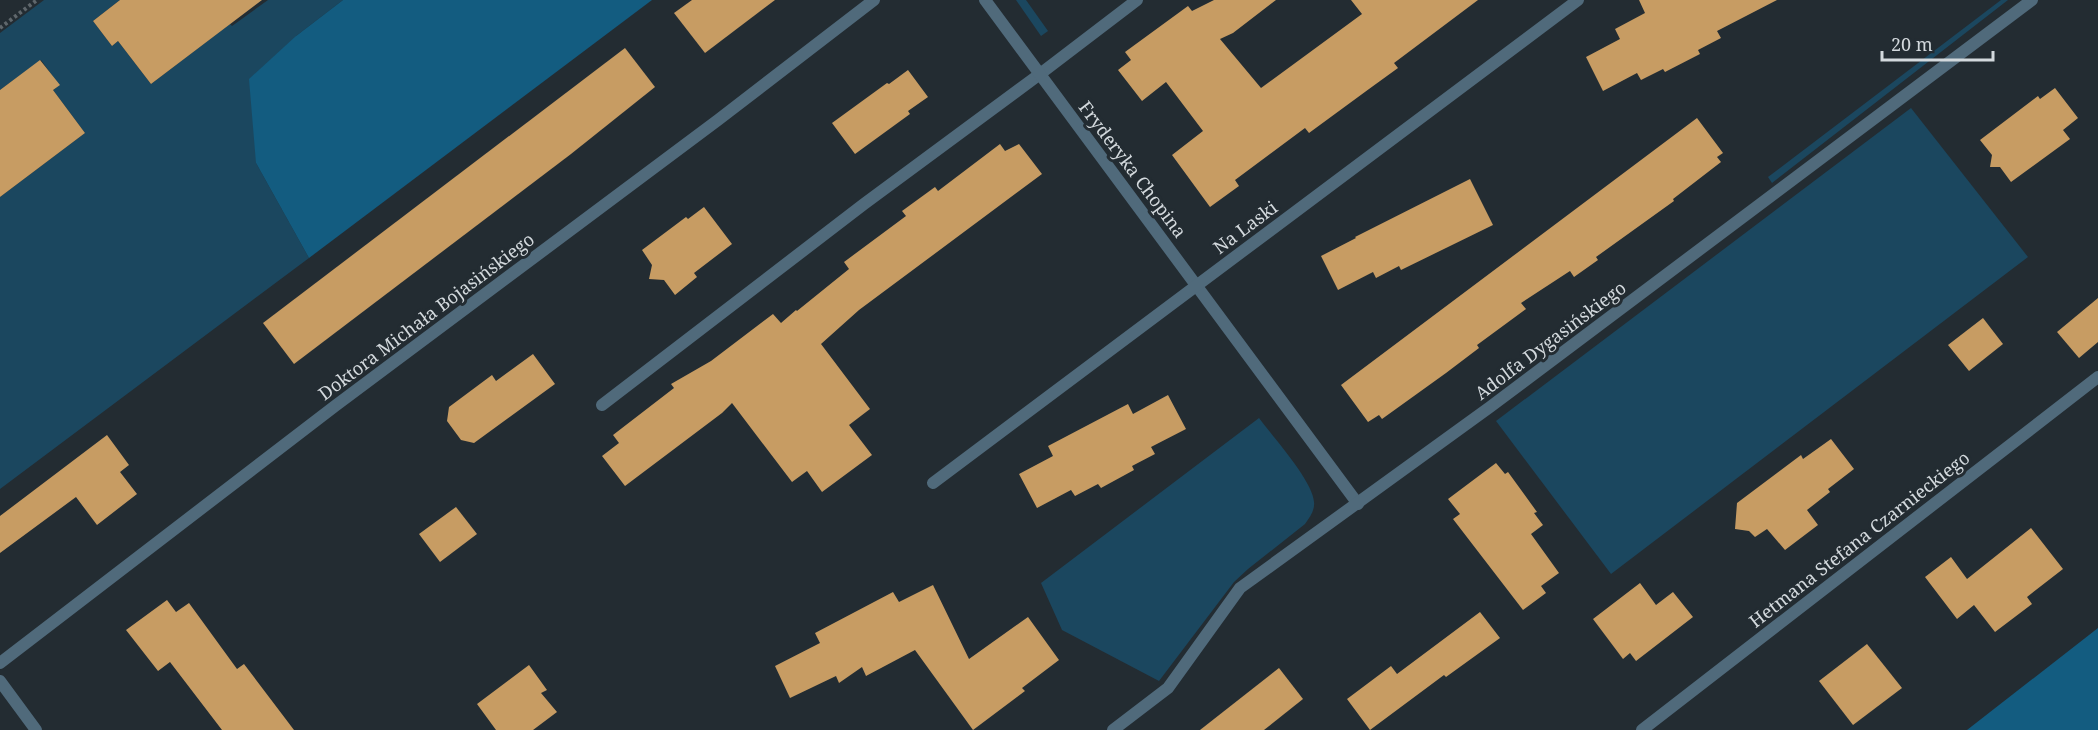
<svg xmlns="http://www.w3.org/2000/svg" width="2098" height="730" viewBox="0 0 2098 730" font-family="'Noto Serif',serif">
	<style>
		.green { fill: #1b475f }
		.forest { fill: #135c80 }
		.building { fill: #c79c63 }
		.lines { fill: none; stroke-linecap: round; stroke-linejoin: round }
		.path { stroke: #5f676c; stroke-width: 4; stroke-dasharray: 3 3; stroke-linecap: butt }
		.lane { stroke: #506a7b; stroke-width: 12 }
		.street { stroke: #506a7b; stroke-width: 12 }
		.labels { text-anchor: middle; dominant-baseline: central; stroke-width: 6; stroke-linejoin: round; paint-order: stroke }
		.street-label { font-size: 18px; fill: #d3d9dd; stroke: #232c32 }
	</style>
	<rect width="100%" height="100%" fill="#232c32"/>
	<g class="green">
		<polygon points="44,0 120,0 93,21 112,46 118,41 151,84 230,24 232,26 268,0 343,0 296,36 256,163 309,258 0,489 0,197 85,133 53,90 59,85 41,60 0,90 0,33"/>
		<polygon points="1016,0 1026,0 1048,31 1041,36"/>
		<polygon points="2001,0 2008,0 1772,183 1768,177"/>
		<polygon points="1911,108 2028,257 1611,574 1496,421"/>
		<path d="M1259,418C1273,437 1313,481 1314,502C1315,510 1310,517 1305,524L1248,569L1234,582L1159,681L1062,630L1041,583Z"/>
	</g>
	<g class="forest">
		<polygon points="343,0 652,0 309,258 256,163 249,79 296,36"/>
		<polygon points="2098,628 2098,730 1967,730"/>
	</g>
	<g class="building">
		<polygon points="120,0 262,0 151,84 118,41 112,46 93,21"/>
		<polygon points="692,0 775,0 705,53 674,13"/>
		<polygon points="1214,0 1276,0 1233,33 1220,39 1261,88 1362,14 1351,0 1478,0 1394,63 1398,68 1369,89 1309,133 1305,128 1235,180 1239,186 1210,207 1172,155 1203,131 1166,82 1142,101 1118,70 1131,60 1125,52 1188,6 1192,11"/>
		<polygon points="1639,0 1777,0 1717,31 1721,38 1698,50 1700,54 1665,72 1663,69 1641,80 1637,73 1603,91 1586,57 1620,39 1615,29 1645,13"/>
		<polygon points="625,48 655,87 571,154 294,364 263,323"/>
		<polygon points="40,60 60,85 53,90 85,133 0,197 0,90"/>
		<polygon points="908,70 928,97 908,111 910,114 855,154 832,123 887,83 889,84"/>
		<polygon points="2055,88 2078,118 2063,130 2070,139 2011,182 2000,167 1990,167 1992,155 1980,140 2038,96 2040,99"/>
		<polygon points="1697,118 1723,153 1717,157 1721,162 1673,199 1674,201 1596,257 1598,260 1574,277 1570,271 1521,303 1526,309 1477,345 1479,348 1446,373 1382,419 1379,415 1368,422 1341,385"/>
		<polygon points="1000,144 1005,151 1019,144 1042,174 859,310 821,344 870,409 849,425 872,455 822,492 807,471 792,482 732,403 722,413 625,486 602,456 619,443 613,435 674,388 671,384 711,361 773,314 781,323 796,310 797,311 849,269 844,262 906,216 902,211 935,187 938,191"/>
		<polygon points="1470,179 1493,225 1401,270 1399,266 1376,278 1373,272 1338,290 1321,256 1356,238 1355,237"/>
		<polygon points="704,207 732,244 694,273 697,277 675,295 664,280 649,279 652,265 642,250 686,217 688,219"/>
		<polygon points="2098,298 2098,342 2079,358 2057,332"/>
		<polygon points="1983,318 2003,344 1969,371 1948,345"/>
		<polygon points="533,354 555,384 474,443 461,440 447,421 449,407 492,375 496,381"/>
		<polygon points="1168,395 1186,429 1151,447 1155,454 1132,466 1134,470 1101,488 1098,484 1075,496 1071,490 1037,508 1019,474 1053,456 1048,446 1128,404 1133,414"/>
		<polygon points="107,435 129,465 120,472 137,494 97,525 76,497 0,553 0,516"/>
		<polygon points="1831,439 1854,469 1828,489 1830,492 1807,510 1818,525 1785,550 1767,529 1755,537 1749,531 1735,529 1737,503 1801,455 1803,459"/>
		<polygon points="1496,463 1505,474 1508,472 1537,512 1534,513 1543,525 1531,534 1559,573 1541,586 1546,593 1523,610 1453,519 1460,514 1448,499"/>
		<polygon points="456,507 477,534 440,562 419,534"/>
		<polygon points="2031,528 2063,569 2027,597 2032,604 1995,632 1974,605 1957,619 1925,577 1951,557 1967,579"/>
		<polygon points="1640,583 1656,605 1673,592 1693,617 1636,661 1630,653 1623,659 1593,619"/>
		<polygon points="933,585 969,659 1028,617 1059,660 1022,688 1025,691 973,730 915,650 866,676 862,667 839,683 836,676 790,698 775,666 820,643 815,633 893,592 899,602"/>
		<polygon points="167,600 176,612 189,603 237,669 244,664 294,730 222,730 170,662 158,671 126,630"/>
		<polygon points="1480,612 1500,638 1446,677 1444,675 1370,730 1347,699 1391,666 1397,674"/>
		<polygon points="1867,644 1902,688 1853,725 1819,681"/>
		<polygon points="529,665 547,690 541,693 557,712 533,730 496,730 477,704"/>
		<polygon points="1279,668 1303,699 1264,730 1200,730"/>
	</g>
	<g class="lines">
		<polyline class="path" points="0,28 37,0"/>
		<polyline class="lane" points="602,405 864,204 1040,74 1137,0"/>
		<g class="street">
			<polyline points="985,0 1358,504"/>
			<polyline points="933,483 1578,0"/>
			<polyline points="0,663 335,406 718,120 874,0"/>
			<polyline points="0,681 36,730"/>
			<polyline points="1113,730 1168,688 1240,588 1490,407 2032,0"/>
			<polyline points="1642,730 2098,377"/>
		</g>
	</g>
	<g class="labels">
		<g class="street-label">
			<text transform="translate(1133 169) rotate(53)">Fryderyka Chopina</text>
			<text transform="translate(1245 227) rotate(-37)">Na Laski</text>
			<text transform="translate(426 316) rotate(-37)">Doktora Michała Bojasińskiego</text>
			<text transform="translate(1550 340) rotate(-37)">Adolfa Dygasińskiego</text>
			<text transform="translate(1859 539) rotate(-38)">Hetmana Stefana Czarnieckiego</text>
		</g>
	</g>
	<path d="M1882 51v9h111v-9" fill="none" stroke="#d3d9dd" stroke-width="3"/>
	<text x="1891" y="51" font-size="18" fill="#d3d9dd" stroke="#232c32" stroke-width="4.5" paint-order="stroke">20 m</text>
</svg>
